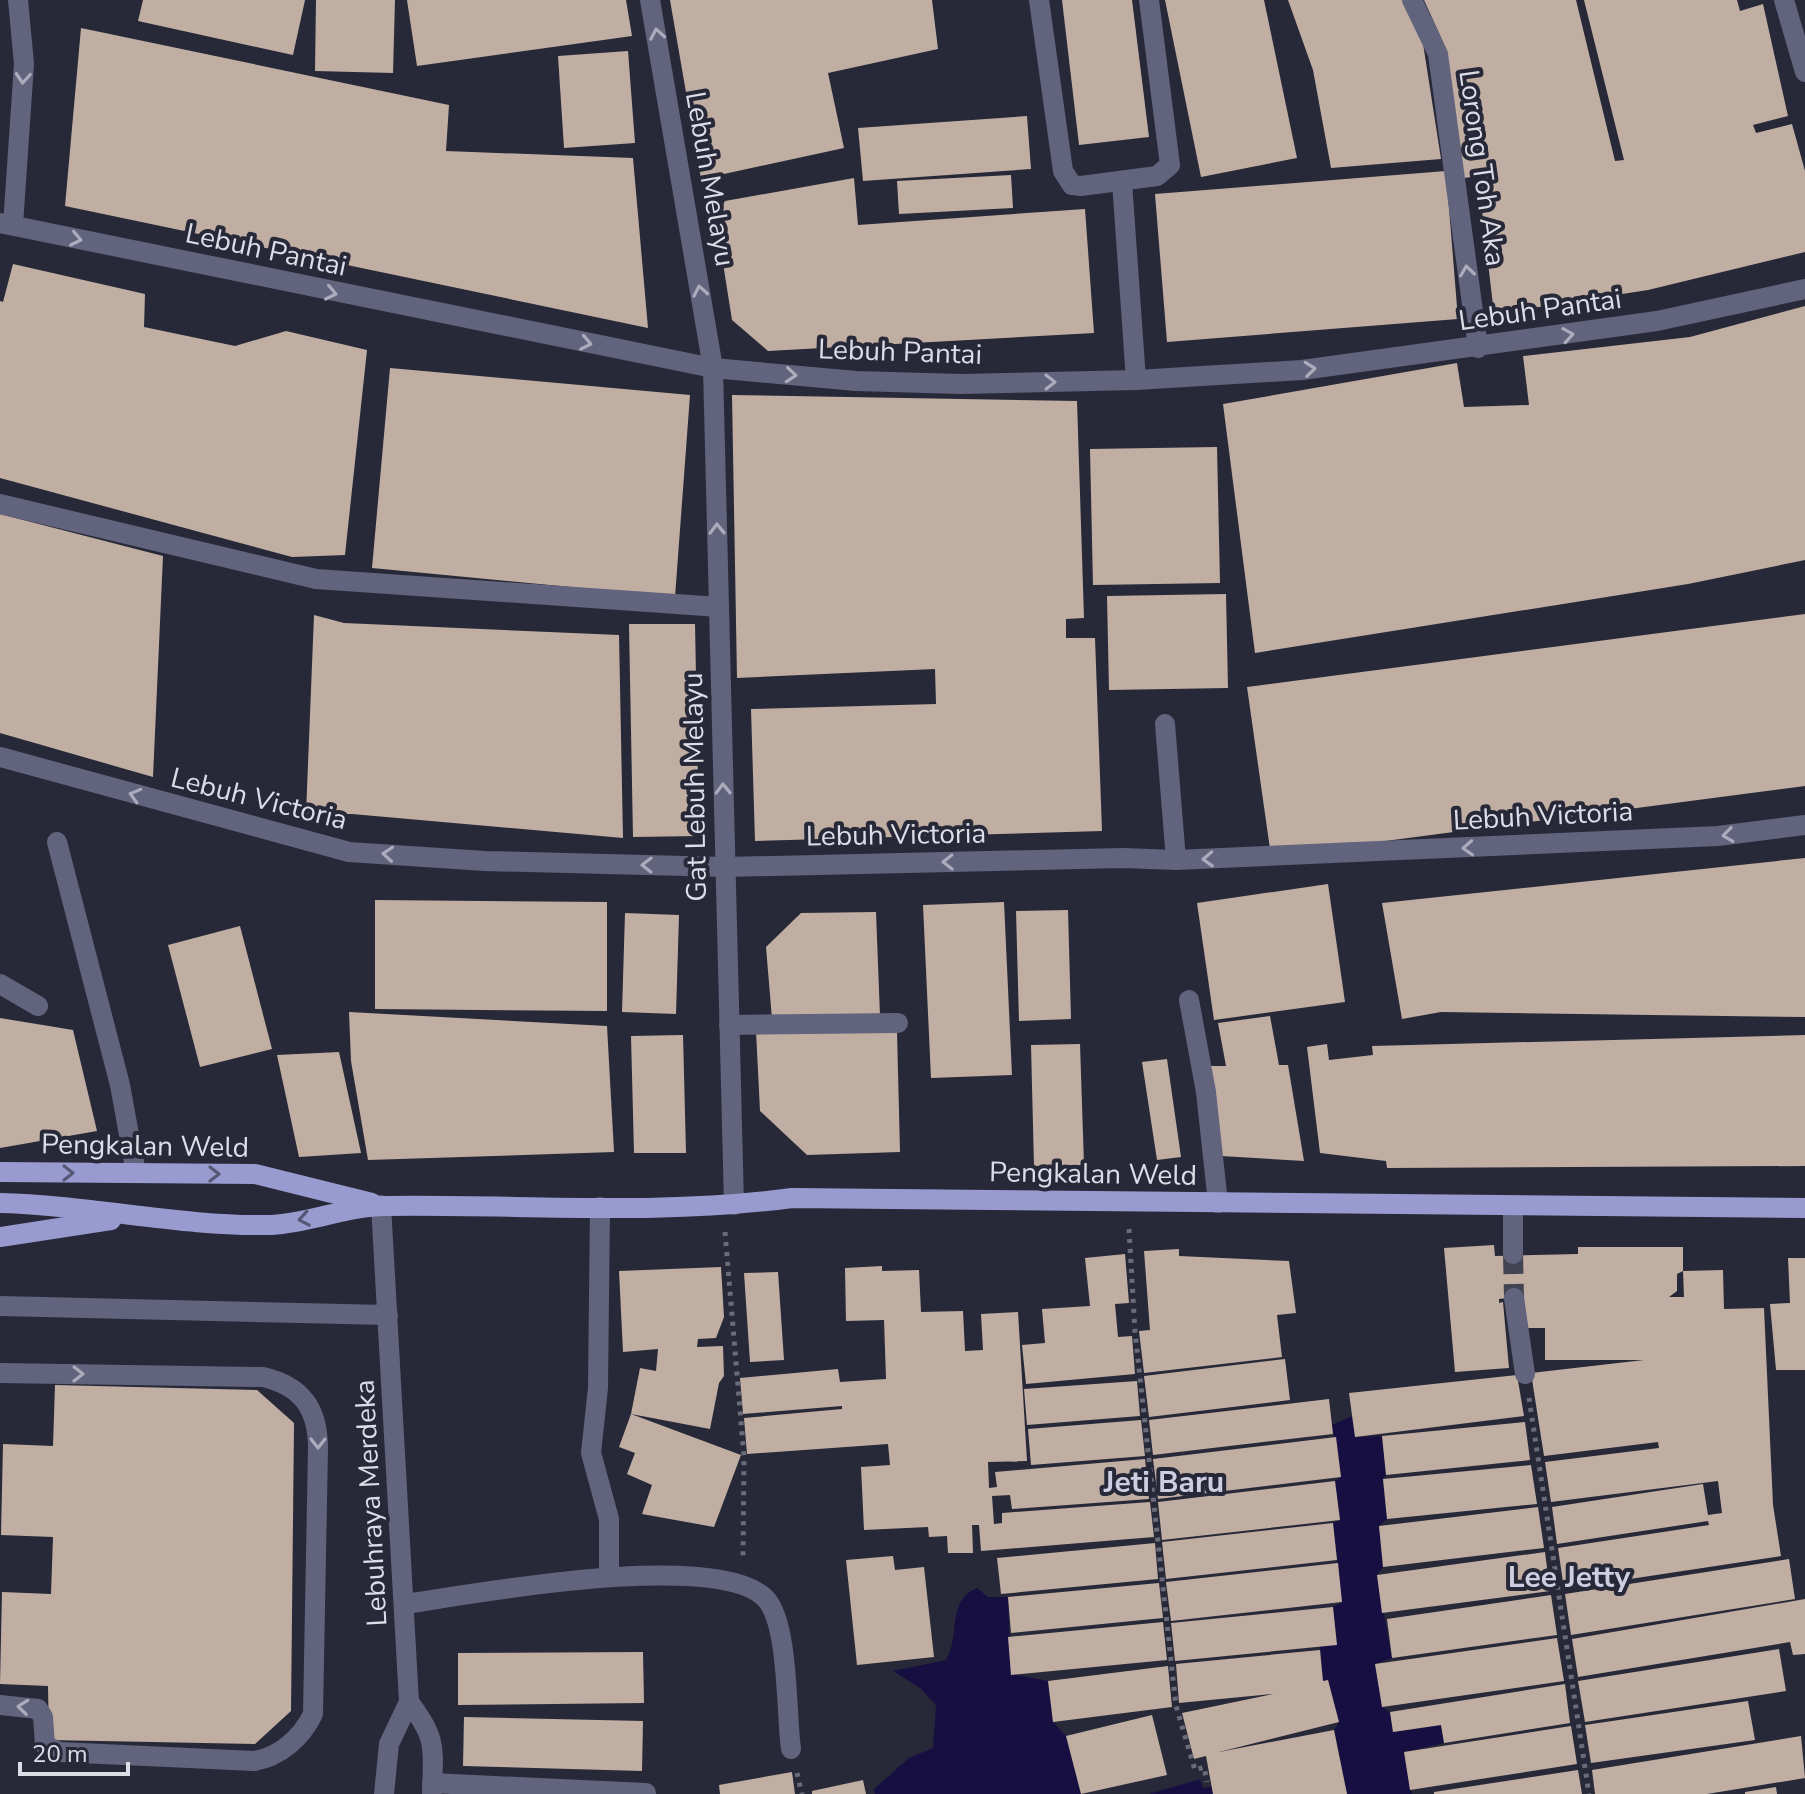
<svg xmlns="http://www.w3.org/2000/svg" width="1805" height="1794" viewBox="0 0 1805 1794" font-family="'Nunito Sans',sans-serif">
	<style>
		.water { fill: #170f42 }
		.pier { fill: #282938 }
		.building { fill: #c1aea3; fill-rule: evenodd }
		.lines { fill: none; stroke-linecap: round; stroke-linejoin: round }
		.minor-tunnel { stroke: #434452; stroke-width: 20; stroke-dasharray: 20 10; stroke-linecap: butt }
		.path { stroke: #6b6c79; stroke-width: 5; stroke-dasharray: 4 6; stroke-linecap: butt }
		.minor { stroke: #62637d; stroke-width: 20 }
		.major { stroke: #999bd0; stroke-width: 20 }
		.oneway { stroke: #acacbd }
		.oneway2 { stroke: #555775 }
		.labels { text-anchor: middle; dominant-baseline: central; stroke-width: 8; stroke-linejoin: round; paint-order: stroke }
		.street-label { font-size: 28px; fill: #dddde7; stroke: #282938 }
		.neighbourhood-label { font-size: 30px; font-weight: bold; fill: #cdcee1; stroke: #282938 }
	</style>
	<rect width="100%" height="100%" fill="#282938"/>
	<g class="water">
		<polygon points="1352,1416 1355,1437 1382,1436 1386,1475 1383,1479 1387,1519 1379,1526 1383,1567 1377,1575 1392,1658 1375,1664 1382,1707 1390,1712 1393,1732 1441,1725 1444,1743 1404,1752 1412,1794 1347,1794 1334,1730 1339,1722 1328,1681 1323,1681 1320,1646 1337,1645 1333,1607 1342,1602 1333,1523 1340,1520 1335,1481 1341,1477 1332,1425"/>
		<path d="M977,1588L988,1597H1008L1011,1674L1048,1681L1053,1722L1066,1736L1081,1794H875L874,1789L909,1758L933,1748L936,1705L920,1688L893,1671L946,1660C961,1636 946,1600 977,1588Z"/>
		<polygon points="1201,1779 1203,1788 1212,1786 1213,1794 1149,1794"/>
	</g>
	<polygon class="pier" points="1200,1775 1212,1786 1203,1788 1200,1779 1145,1794"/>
	<g class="building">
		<polygon points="143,0 305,0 293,55 138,21"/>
		<polygon points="316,0 395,0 393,73 315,71"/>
		<polygon points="407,0 626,0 632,36 417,66"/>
		<polygon points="670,0 932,0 938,49 828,73 844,148 701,179"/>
		<polygon points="1062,0 1132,0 1149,137 1079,145"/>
		<polygon points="1165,0 1264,0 1297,158 1201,177"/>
		<polygon points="1288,0 1403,0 1422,37 1441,159 1331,168 1313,70"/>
		<polygon points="1424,0 1576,0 1615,161 1624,160 1584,0 1737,0 1740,11 1763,4 1788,116 1753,125 1756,133 1792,124 1805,171 1805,252 1648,290 1494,314 1478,176 1464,178 1443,42"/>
		<polygon points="81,28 449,105 446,151 633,158 648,328 65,206"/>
		<polygon points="628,51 635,143 564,148 558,56"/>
		<polygon points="1027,116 1031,169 863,181 858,128"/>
		<polygon points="1446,171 1458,319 1167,342 1155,194"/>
		<polygon points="1011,175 1013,208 899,214 897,181"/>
		<polygon points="854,178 858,225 1085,209 1094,333 768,351 732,320 716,219 725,201"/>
		<polygon points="13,264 145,294 144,327 235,346 286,331 367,350 345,555 292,557 0,478 0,301 3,302"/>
		<polygon points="1805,306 1805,560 1688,584 1255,653 1223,404 1457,363 1464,407 1529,405 1523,356 1690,337"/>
		<polygon points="390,368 690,395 675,597 372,568"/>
		<polygon points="732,395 1077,401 1084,618 1066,619 1066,638 1095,638 1102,831 755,841 751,709 936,704 935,669 737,678"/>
		<polygon points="1217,447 1220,583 1093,585 1090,449"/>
		<polygon points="0,514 163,556 153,777 0,733"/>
		<polygon points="1226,594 1228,688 1109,690 1107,596"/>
		<polygon points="1805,614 1805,786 1271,856 1247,687"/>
		<polygon points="314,615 344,623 619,635 623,838 352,814 306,814"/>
		<polygon points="629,624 695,624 699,836 633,837"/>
		<polygon points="1805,858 1805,1017 1441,1012 1402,1019 1382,903"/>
		<polygon points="1328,884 1345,1002 1214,1020 1197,903"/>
		<polygon points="375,900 607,902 607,1011 375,1009"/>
		<polygon points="1004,902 1012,1075 931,1078 923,905"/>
		<polygon points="1068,910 1071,1019 1019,1021 1016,911"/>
		<polygon points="876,912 880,1016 772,1019 766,947 801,913"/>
		<polygon points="625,913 679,915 676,1014 622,1012"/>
		<polygon points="240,926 272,1049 200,1067 168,945"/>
		<polygon points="349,1012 607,1026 614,1152 368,1160 351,1061"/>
		<polygon points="1270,1016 1279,1065 1288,1065 1304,1161 1221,1156 1209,1066 1226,1066 1218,1023"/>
		<polygon points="0,1018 73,1030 97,1131 0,1148"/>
		<polygon points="756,1031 897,1031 900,1152 807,1155 760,1111"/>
		<polygon points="683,1035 686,1153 634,1153 631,1036"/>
		<polygon points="1805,1035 1805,1166 1387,1168 1386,1161 1320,1153 1307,1047 1327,1044 1329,1060 1373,1055 1372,1046"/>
		<polygon points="1080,1044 1084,1165 1034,1166 1031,1045"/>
		<polygon points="339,1052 361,1153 299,1157 277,1055"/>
		<polygon points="1167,1059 1181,1157 1157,1160 1142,1062"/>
		<path d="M1494,1245L1495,1256L1578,1254V1247H1683V1271L1723,1270L1724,1309L1764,1308L1773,1505L1781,1556L1564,1589L1558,1548L1709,1525L1708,1521L1557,1544L1552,1507L1703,1484L1708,1515L1722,1513L1718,1481L1551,1502L1545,1462L1659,1448L1658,1442L1544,1456L1531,1373L1644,1360H1545V1328H1525L1524,1296L1499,1299V1303L1503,1302L1509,1368L1455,1372L1444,1248ZM1683,1271L1684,1297H1669L1677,1291V1274Z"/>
		<polygon points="1179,1249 1179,1256 1289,1261 1296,1313 1277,1315 1282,1357 1144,1373 1139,1331 1150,1330 1144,1251"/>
		<polygon points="1125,1254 1129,1303 1115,1304 1118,1337 1132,1336 1135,1374 1026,1384 1022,1345 1045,1343 1042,1309 1090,1306 1085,1258"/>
		<polygon points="1788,1258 1805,1258 1805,1370 1776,1370 1770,1304 1790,1303"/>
		<polygon points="882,1266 882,1271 919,1270 921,1312 963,1311 965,1351 983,1350 981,1314 1018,1312 1027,1461 988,1462 989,1488 997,1487 995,1472 1145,1459 1149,1499 1012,1509 1010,1495 992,1496 994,1524 1002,1523 1002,1513 1150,1502 1154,1537 981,1551 979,1525 972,1525 973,1553 948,1553 947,1536 929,1537 928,1527 864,1530 861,1467 890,1465 888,1444 747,1454 744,1418 842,1409 842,1406 743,1414 740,1378 838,1369 840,1382 886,1379 884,1320 846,1321 845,1268"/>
		<polygon points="721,1267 724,1317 716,1338 698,1339 697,1347 723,1346 724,1376 719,1383 710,1429 631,1414 741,1455 714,1527 642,1514 652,1485 627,1474 635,1453 619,1447 631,1414 640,1368 656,1371 658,1349 623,1352 619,1271"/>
		<polygon points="778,1272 784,1360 750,1362 744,1273"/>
		<polygon points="1285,1359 1290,1400 1149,1417 1144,1376"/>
		<polygon points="1517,1375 1524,1416 1355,1437 1349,1393"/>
		<polygon points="1137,1381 1140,1416 1027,1425 1024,1389"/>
		<polygon points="55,1385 257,1390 294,1423 291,1711 255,1744 49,1740 48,1686 0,1684 2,1592 51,1594 53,1537 1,1535 3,1444 53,1446"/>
		<polygon points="1329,1399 1333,1434 1153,1455 1149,1420"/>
		<polygon points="1141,1420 1145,1456 1031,1465 1028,1429"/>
		<polygon points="1525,1422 1530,1460 1386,1475 1382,1436"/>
		<polygon points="1336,1437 1341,1477 1158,1499 1153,1459"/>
		<polygon points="1531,1465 1537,1504 1387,1519 1383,1479"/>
		<polygon points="1335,1481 1340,1520 1162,1540 1158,1502"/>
		<polygon points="1538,1507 1544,1548 1383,1567 1379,1526"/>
		<polygon points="1333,1523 1337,1560 1166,1579 1162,1542"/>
		<polygon points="1155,1543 1158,1579 1001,1594 997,1558"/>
		<polygon points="1545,1552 1550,1591 1382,1613 1377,1575"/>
		<polygon points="893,1556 895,1570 924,1567 934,1657 857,1665 846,1560"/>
		<polygon points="1789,1559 1795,1599 1571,1635 1565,1594"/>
		<polygon points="1338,1563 1342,1602 1171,1621 1166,1582"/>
		<polygon points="1159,1583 1163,1618 1011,1633 1008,1597"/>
		<polygon points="1551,1595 1557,1635 1392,1658 1387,1619"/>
		<polygon points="1805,1599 1805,1654 1793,1655 1790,1642 1578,1677 1572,1639"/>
		<polygon points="1333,1607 1337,1645 1175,1661 1171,1623"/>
		<polygon points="1163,1622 1167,1660 1011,1675 1008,1637"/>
		<polygon points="1557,1638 1564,1681 1382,1707 1375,1664"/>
		<polygon points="1779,1649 1786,1691 1585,1722 1578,1681"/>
		<polygon points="1320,1650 1323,1681 1328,1680 1339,1722 1219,1752 1334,1730 1347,1794 1213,1794 1206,1756 1194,1759 1182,1713 1273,1694 1179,1703 1176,1664"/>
		<polygon points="643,1652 644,1703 458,1705 458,1653"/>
		<polygon points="1168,1666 1172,1707 1053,1722 1048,1681"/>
		<polygon points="1565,1684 1570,1723 1444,1743 1441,1725 1393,1732 1390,1712"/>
		<polygon points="1748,1701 1755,1740 1591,1763 1585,1725"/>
		<polygon points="1152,1715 1167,1775 1081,1794 1066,1736"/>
		<polygon points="464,1717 643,1721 642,1771 463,1766"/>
		<polygon points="1571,1726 1577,1764 1410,1790 1404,1752"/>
		<polygon points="1801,1736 1805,1778 1707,1794 1595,1794 1592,1770"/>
		<polygon points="1578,1770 1582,1794 1434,1794 1434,1792"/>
		<polygon points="792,1772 795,1794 720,1794 719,1785"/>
		<polygon points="863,1780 866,1794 812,1794 812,1791"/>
		<polygon points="1776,1787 1777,1794 1745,1794 1745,1792"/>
	</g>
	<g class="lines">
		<polyline class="minor-tunnel" points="1513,1254 1514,1298"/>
		<g class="path">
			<polyline points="1129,1229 1135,1332 1176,1706 1195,1770 1204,1767 1207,1782"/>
			<polyline points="725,1232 744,1457 743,1557"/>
			<polyline points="1529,1398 1589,1794"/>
			<polyline points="797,1773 802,1794"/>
		</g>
		<g class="minor">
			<polyline points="650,0 713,368 734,1205"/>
			<polyline points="1039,0 1063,171 1072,185 1081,186 1157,176 1170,165 1149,0"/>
			<polyline points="1412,0 1438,54 1478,348"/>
			<polyline points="1784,0 1805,72"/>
			<polyline points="1122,182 1136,380"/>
			<polyline points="0,223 713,368 856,381 961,384 1136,380 1302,370 1657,321 1805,289"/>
			<polyline points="13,225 24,64 18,0"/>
			<polyline points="0,504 316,579 719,607"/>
			<polyline points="1165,724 1176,860"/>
			<polyline points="0,757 349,852 485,861 725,867 1123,858 1176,860 1718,836 1805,825"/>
			<polyline points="57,842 120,1085 136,1173"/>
			<polyline points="0,984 38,1006"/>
			<polyline points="1189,1000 1206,1092 1218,1203"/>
			<polyline points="729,1025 898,1023"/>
			<polyline points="381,1205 409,1702 389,1744 384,1794"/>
			<polyline points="600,1207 598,1388 591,1453 609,1519 609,1575"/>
			<polyline points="1513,1207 1513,1254"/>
			<polyline points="1514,1298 1525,1374"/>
			<polyline points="0,1306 388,1315"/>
			<path d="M0,1373L263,1377C302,1386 318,1409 318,1448L313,1714C302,1737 280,1757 254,1761L59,1752L45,1745L43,1717L38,1709L0,1705"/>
			<path d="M405,1604C473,1594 719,1548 766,1599C789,1624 786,1714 791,1749"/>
			<path d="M409,1702C438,1740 433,1748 432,1794"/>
			<polyline points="432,1783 646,1793"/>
		</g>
		<g class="major">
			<polyline points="0,1172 255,1174 372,1203"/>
			<path d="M0,1203C91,1205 181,1227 272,1225C310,1223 348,1206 386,1206C521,1204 658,1216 792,1198L1805,1208"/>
			<polyline points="0,1237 111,1220"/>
		</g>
	</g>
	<defs><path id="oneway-chevron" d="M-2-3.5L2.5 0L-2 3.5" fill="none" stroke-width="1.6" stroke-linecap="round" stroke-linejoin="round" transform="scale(2)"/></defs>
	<g class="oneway">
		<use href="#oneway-chevron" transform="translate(657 34) rotate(-100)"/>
		<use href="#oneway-chevron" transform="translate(23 78) rotate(94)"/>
		<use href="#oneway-chevron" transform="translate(76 239) rotate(12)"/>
		<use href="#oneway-chevron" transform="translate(1467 271) rotate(-98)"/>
		<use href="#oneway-chevron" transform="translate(700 291) rotate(-100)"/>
		<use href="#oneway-chevron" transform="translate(331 293) rotate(12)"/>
		<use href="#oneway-chevron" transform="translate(1568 335) rotate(-9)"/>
		<use href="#oneway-chevron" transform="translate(586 343) rotate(11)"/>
		<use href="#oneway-chevron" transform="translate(1310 369) rotate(-6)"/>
		<use href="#oneway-chevron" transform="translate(791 375) rotate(5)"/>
		<use href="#oneway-chevron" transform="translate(1050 382) rotate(-1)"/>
		<use href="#oneway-chevron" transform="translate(717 529) rotate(-91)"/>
		<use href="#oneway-chevron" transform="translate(723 789) rotate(-91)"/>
		<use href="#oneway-chevron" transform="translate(135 795) rotate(-164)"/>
		<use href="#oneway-chevron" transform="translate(1728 835) rotate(173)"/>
		<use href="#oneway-chevron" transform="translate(1468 848) rotate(177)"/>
		<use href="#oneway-chevron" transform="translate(388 854) rotate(-176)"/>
		<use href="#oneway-chevron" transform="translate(1208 859) rotate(178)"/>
		<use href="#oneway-chevron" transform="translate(948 862) rotate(179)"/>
		<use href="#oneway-chevron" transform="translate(647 865) rotate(-179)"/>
		<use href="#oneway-chevron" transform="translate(78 1374) rotate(1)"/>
		<use href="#oneway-chevron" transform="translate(318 1443) rotate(90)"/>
		<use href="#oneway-chevron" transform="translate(23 1707) rotate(-174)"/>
	</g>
	<g class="oneway2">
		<use href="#oneway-chevron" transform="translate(68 1173)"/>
		<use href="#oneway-chevron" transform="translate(214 1174)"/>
		<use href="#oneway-chevron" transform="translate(304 1219) rotate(170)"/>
	</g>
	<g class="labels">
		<g class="street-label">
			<text transform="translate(1482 168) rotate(82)">Lorong Toh Aka</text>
			<text transform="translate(710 179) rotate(80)">Lebuh Melayu</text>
			<text transform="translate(266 250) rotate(12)">Lebuh Pantai</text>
			<text transform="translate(1540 310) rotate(-8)">Lebuh Pantai</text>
			<text transform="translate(900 352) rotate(2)">Lebuh Pantai</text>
			<text transform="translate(695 787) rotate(-91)">Gat Lebuh Melayu</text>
			<text transform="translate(259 799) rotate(14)">Lebuh Victoria</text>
			<text transform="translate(1543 816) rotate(-3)">Lebuh Victoria</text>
			<text transform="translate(896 835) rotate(-1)">Lebuh Victoria</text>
			<text transform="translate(145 1146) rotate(1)">Pengkalan Weld</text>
			<text transform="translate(1093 1174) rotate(1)">Pengkalan Weld</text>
			<text transform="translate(371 1503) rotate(-93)">Lebuhraya Merdeka</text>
		</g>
		<g class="neighbourhood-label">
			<text x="1164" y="1482">Jeti Baru</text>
			<text x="1569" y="1577">Lee Jetty</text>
		</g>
	</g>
	<path d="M20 1762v12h108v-12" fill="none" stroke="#dddde7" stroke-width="4"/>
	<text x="32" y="1762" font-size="24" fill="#dddde7" stroke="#282938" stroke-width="6" paint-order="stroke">20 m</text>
</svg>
